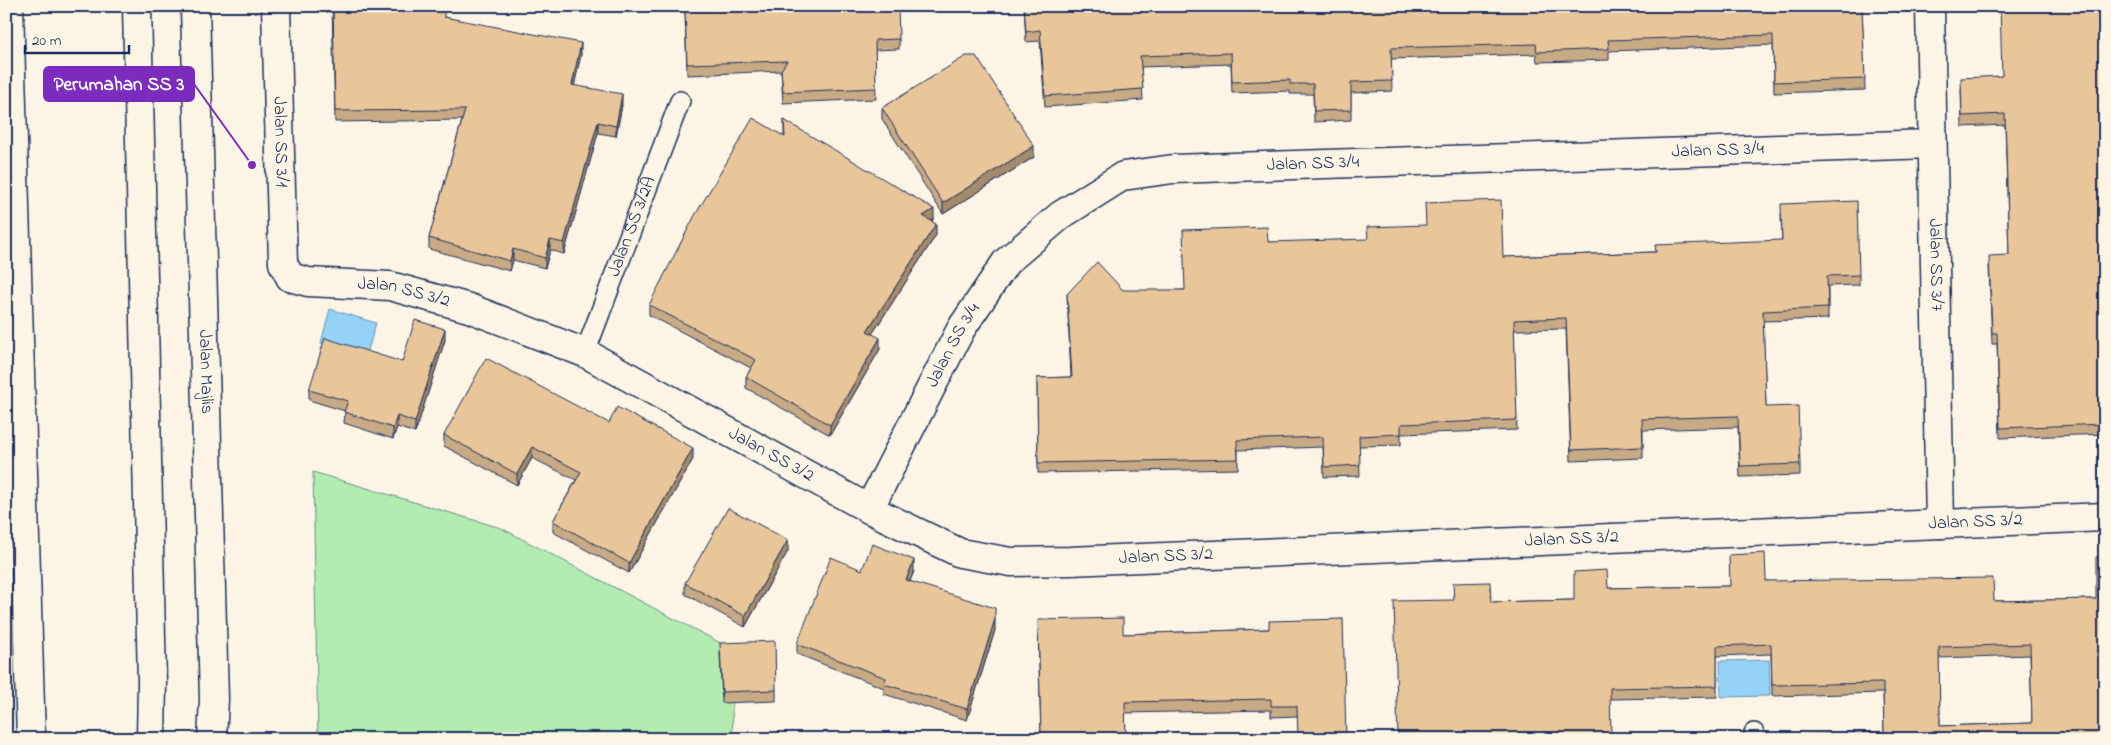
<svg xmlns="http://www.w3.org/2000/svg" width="2111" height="745" viewBox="0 0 2111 745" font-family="'Indie Flower',sans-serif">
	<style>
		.green { fill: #b2ecb0; stroke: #668e87 }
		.water { fill: #95d3f6; stroke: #6491b9 }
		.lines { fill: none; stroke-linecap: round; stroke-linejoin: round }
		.service-casing { stroke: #1b2f5e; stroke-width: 22 }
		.minor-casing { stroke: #1b2f5e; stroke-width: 31 }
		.secondary-casing { stroke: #1b2f5e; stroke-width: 31 }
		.service { stroke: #fcf5e5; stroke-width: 19 }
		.minor { stroke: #fcf5e5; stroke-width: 28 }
		.secondary { stroke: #fcf5e5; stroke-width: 28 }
		.wall { fill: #c8aa84; stroke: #1b2f5e; fill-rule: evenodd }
		.shaded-wall { fill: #a38b6c; stroke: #1b2f5e }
		.building { fill: #e9c69a; stroke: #1b2f5e; fill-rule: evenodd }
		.labels { text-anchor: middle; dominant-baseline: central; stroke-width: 4; stroke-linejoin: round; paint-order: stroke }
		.street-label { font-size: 18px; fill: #1b2f5e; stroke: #fcf5e5 }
		.leader { fill: none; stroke: #7b2cbf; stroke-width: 2 }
		.callout-dot { fill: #7b2cbf; stroke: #fcf5e5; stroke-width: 2 }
		.callout { fill: #7b2cbf; stroke: #7b2cbf; stroke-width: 2 }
		.callout-label { font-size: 19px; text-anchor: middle; font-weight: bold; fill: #fff }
	</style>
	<rect width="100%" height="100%" fill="#fcf5e5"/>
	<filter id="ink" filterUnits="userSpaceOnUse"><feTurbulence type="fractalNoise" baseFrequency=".02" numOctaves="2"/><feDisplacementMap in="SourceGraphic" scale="10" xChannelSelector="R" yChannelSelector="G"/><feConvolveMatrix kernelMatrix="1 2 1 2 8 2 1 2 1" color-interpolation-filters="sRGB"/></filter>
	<g filter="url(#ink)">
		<polygon class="green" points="313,472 501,528 730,648 733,739 318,739"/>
		<g class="water">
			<polygon points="330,309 376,323 366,357 321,343"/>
			<polygon points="1769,660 1770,696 1721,697 1720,661"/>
		</g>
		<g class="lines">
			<defs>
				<g id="service">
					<path id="s1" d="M585,353L680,101"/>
					<polyline points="1754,733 1754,739"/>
				</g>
				<g id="minor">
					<polyline points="9,6 31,739"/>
					<path id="s2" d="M276,6L283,263L290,277L308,282L390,286L469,308L585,353L869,509L960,553L1011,562L1070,561L2105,517"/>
					<path id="s3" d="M1930,6L1940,524"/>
					<path id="s4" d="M869,509L961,329L1006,262L1061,215L1123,176L1173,169L1932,144"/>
				</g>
				<g id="secondary">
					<polyline points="137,6 152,683 151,739"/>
					<path id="s5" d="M195,6L214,699L212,739"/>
				</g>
			</defs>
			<use href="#service" class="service-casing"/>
			<use href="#minor" class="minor-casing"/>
			<use href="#secondary" class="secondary-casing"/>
			<use href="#service" class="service"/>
			<use href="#minor" class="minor"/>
			<use href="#secondary" class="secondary"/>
		</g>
		<g class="wall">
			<polygon points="332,6 422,10 444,17 581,54 574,86 622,105 616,136 598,133 564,254 550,250 545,268 513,260 510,271 429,249 429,238 462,120 335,122"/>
			<polygon points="1024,6 1862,6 1865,90 1774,93 1773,45 1609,51 1609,60 1537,62 1536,54 1391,59 1392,91 1351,93 1351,120 1314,122 1313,94 1290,94 1290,91 1232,93 1231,64 1141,67 1143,100 1045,107 1040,41 1026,42"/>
			<polygon points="2105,6 2105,434 2000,438 1997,344 1992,344 1989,266 2009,255 2005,125 1962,127 1961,88 2002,76"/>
			<polygon points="685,11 899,39 899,49 875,50 876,99 783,103 781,71 687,75"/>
			<polygon points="882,108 1034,157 943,214 882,119"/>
			<polygon points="784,120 934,219 932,221 936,235 872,334 880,349 830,435 746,388 746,377 751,368 649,315 649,305 784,136"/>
			<polygon points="1781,214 1859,275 1859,285 1828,286 1828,319 1763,321 1766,407 1800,464 1800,475 1740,477 1738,427 1643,430 1643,458 1571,461 1566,329 1514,330 1517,430 1401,434 1401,445 1359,446 1360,476 1324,477 1323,447 1238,450 1238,469 1038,473 1037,378 1071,377 1067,294 1184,290 1268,242 1503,257 1655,252 1782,241"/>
			<polygon points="445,340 415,433 397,427 393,439 344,423 345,411 309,400 309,390 402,362"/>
			<polygon points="609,423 693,459 629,573 553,532 553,521 576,480 532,458 517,485 444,446 444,435"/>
			<polygon points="788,551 745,627 685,594 685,583"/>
			<polygon points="862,570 914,571 910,581 995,630 967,720 884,694 884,688 797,654 797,644"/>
			<path d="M1766,581L1994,601L2096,599L2105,739L1884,732L1883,693L1772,696L1771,654L1717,656V697L1610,699L1491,602L1574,600L1608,588L1730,586ZM2030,655L2032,723L1940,726L1939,658Z"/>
			<polygon points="1343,619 1297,716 1271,717 1271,710 1125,713 1126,739 1041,739 1038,630 1123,634 1269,629"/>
			<polygon points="720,653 776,690 776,701 722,703"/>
		</g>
		<g class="shaded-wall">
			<polygon points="581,43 581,54 572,96 572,85"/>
			<polygon points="622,94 622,105 616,136 616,126"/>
			<polygon points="598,122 598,133 564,254 564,243"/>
			<polygon points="1034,146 1034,157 943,214 943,203"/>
			<polygon points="934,209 934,219 923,227 923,216"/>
			<polygon points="936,224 936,235 867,342 867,331"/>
			<polygon points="550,240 550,250 545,268 545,258"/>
			<polygon points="513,249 513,260 510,271 510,261"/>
			<polygon points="445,329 445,340 415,433 415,422"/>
			<polygon points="880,338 880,349 830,435 830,425"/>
			<polygon points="397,416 397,427 393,439 393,428"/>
			<polygon points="532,447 532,458 517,485 517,474"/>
			<polygon points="693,448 693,459 629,573 629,563"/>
			<polygon points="788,540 788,551 745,627 745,616"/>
			<polygon points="914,560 914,571 906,591 906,580"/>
			<polygon points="995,619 995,630 967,720 967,709"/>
		</g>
		<g class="building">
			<polygon points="333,6 421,6 422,10 444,10 444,17 581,43 572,85 622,94 616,126 598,122 564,243 550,240 545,258 513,249 510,261 429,238 465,110 335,111"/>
			<polygon points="795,6 898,6 899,39 875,40 876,88 783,92 781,70 787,61 687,64 685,11"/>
			<polygon points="1024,6 1862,6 1865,79 1774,82 1773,35 1608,40 1609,49 1537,52 1536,44 1391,48 1392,81 1351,82 1351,110 1314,111 1313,84 1290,84 1290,80 1232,82 1231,53 1140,56 1143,89 1045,96 1040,30 1026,32"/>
			<polygon points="2000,6 2105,6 2105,424 2000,428 1997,333 1992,333 1989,256 2009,255 2005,114 1962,116 1961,78 2002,76"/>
			<polygon points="966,56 976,56 1034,146 943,203 882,108"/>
			<polygon points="753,118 785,137 784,120 934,209 923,216 936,224 867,331 880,338 830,425 746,377 756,360 649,305 694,217"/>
			<polygon points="1501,200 1503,257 1656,252 1655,245 1782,240 1781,204 1857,201 1859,275 1827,276 1828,308 1763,311 1766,407 1798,406 1800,464 1740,466 1738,416 1642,419 1643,447 1571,450 1566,318 1514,320 1517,420 1401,424 1401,434 1359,436 1360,465 1324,467 1323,437 1237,440 1238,459 1038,463 1037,378 1072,377 1067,294 1097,262 1123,290 1185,290 1183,230 1267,227 1268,242 1368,239 1367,227 1426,225 1425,203"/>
			<polygon points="415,320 445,329 415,422 397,416 393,428 344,412 348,401 309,390 325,338 402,362"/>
			<polygon points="486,358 609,423 617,407 693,448 629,563 553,521 581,472 532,447 517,474 444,435"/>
			<polygon points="728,508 788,540 745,616 685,583"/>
			<polygon points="872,544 914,560 906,580 995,608 995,619 967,709 884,684 886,678 797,644 831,557 862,570"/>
			<path d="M1765,553L1766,581L1993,578L1994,601L2096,599V557L2105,556V739H1756L1762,736L1884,732L1883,683L1772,685L1771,644L1717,646V686L1610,688L1611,739H1398L1394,601L1454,600L1453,583L1490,582L1491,602L1574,600V572L1607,570L1608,588L1730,586L1729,555ZM2030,644L2032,723L1940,726L1939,647Z"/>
			<polygon points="1123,618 1123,634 1269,629 1269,621 1343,619 1346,739 1298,739 1297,706 1271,706 1271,699 1125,702 1126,739 1061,739 1041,733 1038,620"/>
			<polygon points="775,641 776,690 722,692 720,643"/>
			<polygon points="1747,737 1752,739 1686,739"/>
		</g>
	</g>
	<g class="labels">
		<g class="street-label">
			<text stroke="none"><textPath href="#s2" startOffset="136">Jalan SS 3/1</textPath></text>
			<text stroke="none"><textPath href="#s4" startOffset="1024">Jalan SS 3/4</textPath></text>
			<text stroke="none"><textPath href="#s4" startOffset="619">Jalan SS 3/4</textPath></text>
			<text stroke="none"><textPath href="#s1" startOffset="135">Jalan SS 3/2A</textPath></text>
			<text stroke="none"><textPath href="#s3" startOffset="259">Jalan SS 3/7</textPath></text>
			<text stroke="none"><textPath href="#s2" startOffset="388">Jalan SS 3/2</textPath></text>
			<text stroke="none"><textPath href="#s4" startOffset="184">Jalan SS 3/4</textPath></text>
			<text stroke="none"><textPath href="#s5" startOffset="366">Jalan Majlis</textPath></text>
			<text stroke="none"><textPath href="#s2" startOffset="792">Jalan SS 3/2</textPath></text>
			<text stroke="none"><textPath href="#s2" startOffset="2022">Jalan SS 3/2</textPath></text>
			<text stroke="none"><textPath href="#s2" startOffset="1618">Jalan SS 3/2</textPath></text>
			<text stroke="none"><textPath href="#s2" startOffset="1212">Jalan SS 3/2</textPath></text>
		</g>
	</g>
	<path class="leader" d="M252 165L194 84"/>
	<circle class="callout-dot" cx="252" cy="165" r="5"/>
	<rect class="callout" x="44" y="67" width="150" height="34" rx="5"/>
	<g class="callout-label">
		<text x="119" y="90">Perumahan SS 3</text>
	</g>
	<rect width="2111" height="745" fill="none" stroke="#fcf5e5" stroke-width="25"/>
	<rect x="12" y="12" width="2086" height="720" fill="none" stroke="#1b2f5e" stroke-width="2" filter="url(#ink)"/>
	<path d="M25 45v8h104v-8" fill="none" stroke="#1b2f5e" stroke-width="2.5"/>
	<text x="32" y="45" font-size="15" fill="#1b2f5e" stroke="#fcf5e5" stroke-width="4" paint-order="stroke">20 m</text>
</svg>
